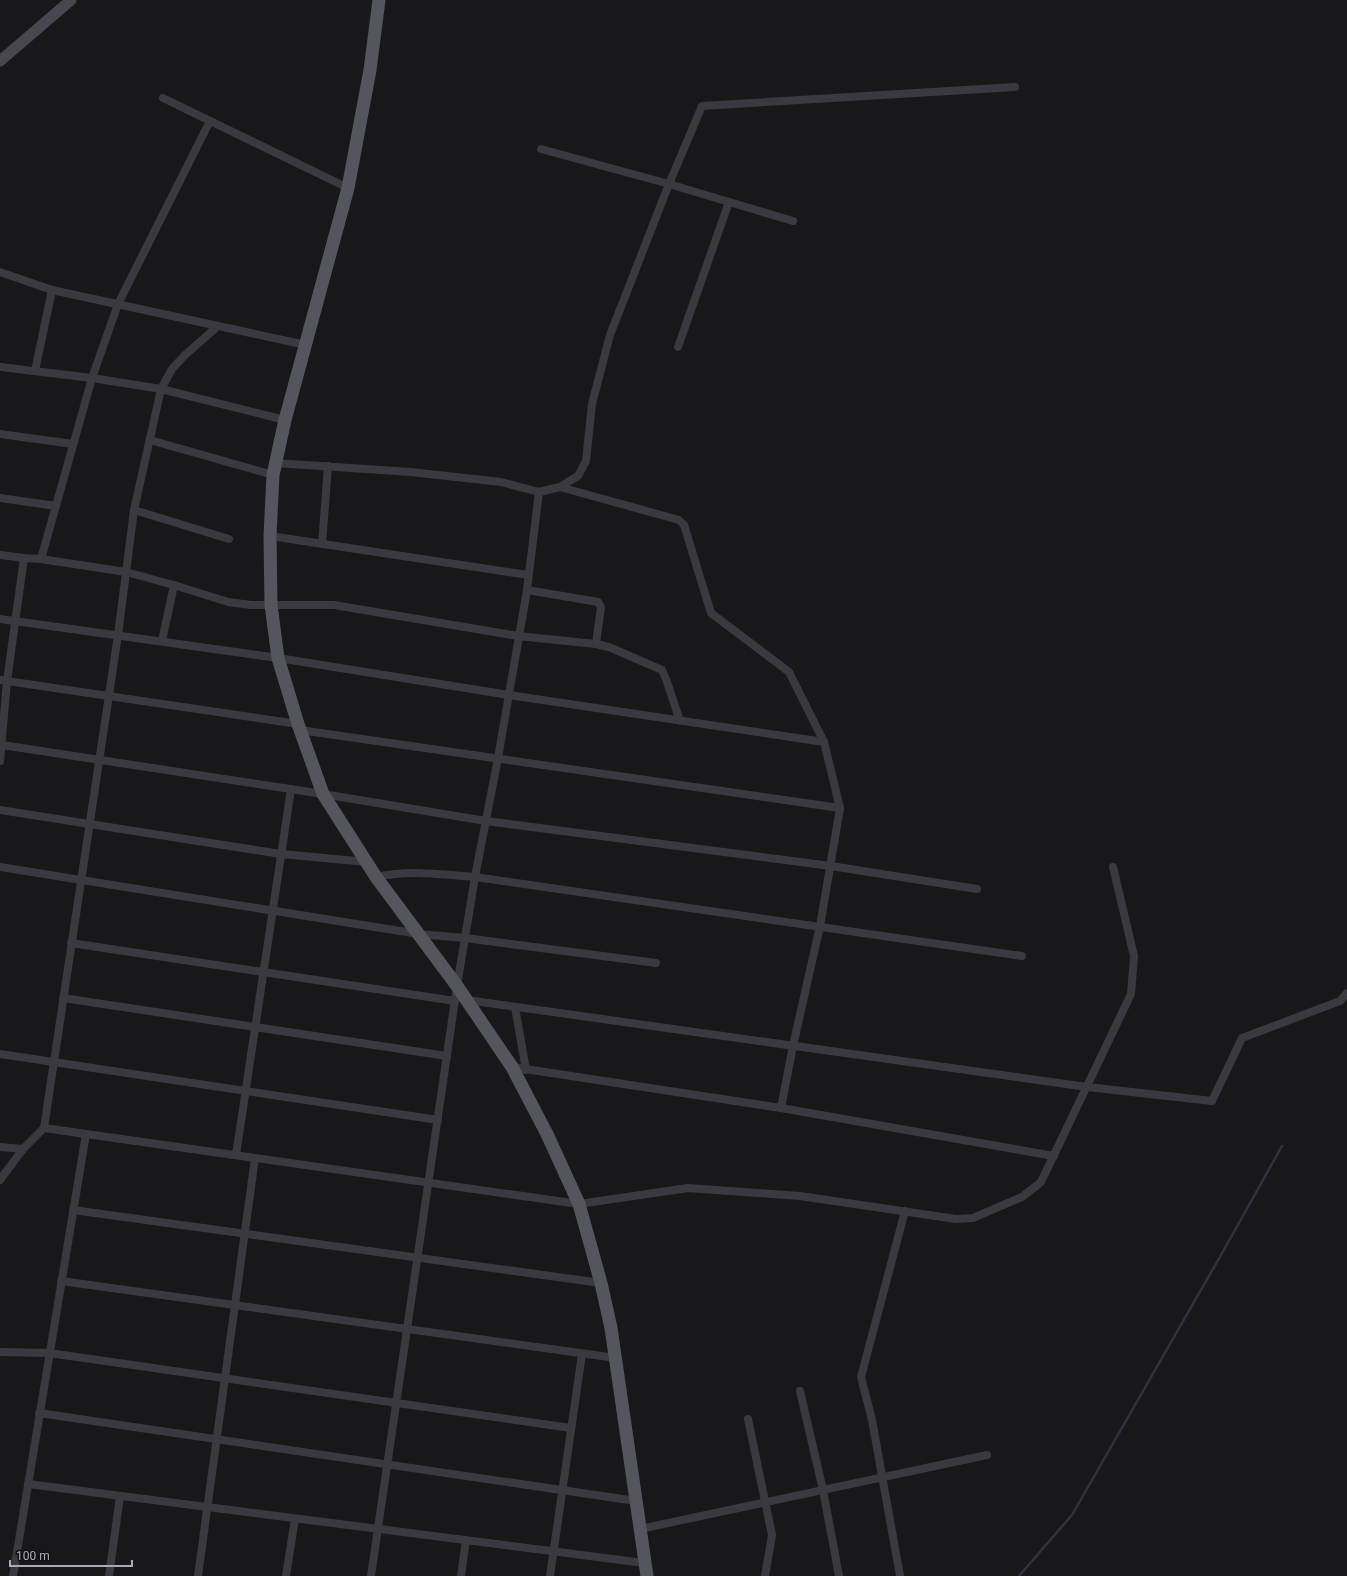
<svg xmlns="http://www.w3.org/2000/svg" width="1347" height="1576" viewBox="0 0 1347 1576" font-family="Roboto,sans-serif">
	<style>
		.lines { fill: none; stroke-linecap: round; stroke-linejoin: round }
		.stream { stroke: #2e333e; stroke-width: 2.5 }
		.street { stroke: #39393f; stroke-width: 8 }
		.secondary { stroke: #47474f; stroke-width: 11 }
		.primary { stroke: #55555e; stroke-width: 13 }
	</style>
	<rect width="100%" height="100%" fill="#18181a"/>
	<g class="lines">
		<polyline class="stream" points="1019,1576 1072,1515 1225,1248 1282,1146"/>
		<g class="street">
			<polyline points="163,98 348,188"/>
			<polyline points="541,149 669,184 793,221"/>
			<polyline points="0,272 52,290 306,345"/>
			<polyline points="678,347 729,202"/>
			<polyline points="0,367 92,378 161,389 285,420"/>
			<polyline points="35,371 52,290"/>
			<polyline points="0,434 73,444"/>
			<polyline points="150,440 273,475"/>
			<polyline points="275,463 411,472 501,482 539,492 560,487 578,476 586,461 592,404 610,335 669,184 702,106 1015,87"/>
			<polyline points="560,487 679,520 684,525 711,613 789,672 824,742 840,808 820,926 793,1046 781,1108"/>
			<polyline points="0,498 56,506"/>
			<polyline points="134,510 229,539"/>
			<polyline points="270,536 528,575"/>
			<polyline points="322,544 328,466"/>
			<polyline points="0,555 24,558 41,559 126,572 174,585 228,602 251,605 334,605 518,636 596,644 609,647 662,670 666,679 680,721"/>
			<polyline points="41,559 92,378 118,304 210,121"/>
			<polyline points="527,590 598,602 601,607 596,644"/>
			<polyline points="0,619 278,658 509,695 824,742"/>
			<polyline points="162,641 174,585"/>
			<polyline points="0,680 298,724"/>
			<polyline points="300,730 840,808"/>
			<polyline points="2,745 323,794 486,821 831,866 977,889"/>
			<polyline points="0,761 7,681 24,558"/>
			<polyline points="0,810 281,854 367,862"/>
			<polyline points="0,867 419,934 465,938 656,963"/>
			<path d="M376,877C409,870 442,874 475,877L1022,956"/>
			<polyline points="71,943 455,1001"/>
			<polyline points="63,998 447,1056"/>
			<polyline points="467,1000 1087,1087 1212,1101 1242,1038 1340,1001 1347,993"/>
			<polyline points="515,1007 526,1070"/>
			<polyline points="0,1054 438,1120"/>
			<polyline points="512,1067 781,1108 1054,1156"/>
			<polyline points="44,1128 579,1204 688,1188 800,1196 956,1219 973,1218 1022,1197 1041,1182 1131,994 1134,956 1113,867"/>
			<polyline points="0,1147 23,1149"/>
			<polyline points="236,1155 291,789"/>
			<polyline points="0,1180 23,1149 44,1128 118,635 134,510 161,389 172,369 185,355 218,326"/>
			<polyline points="73,1210 601,1283"/>
			<polyline points="61,1281 616,1358"/>
			<polyline points="0,1352 49,1353 571,1428"/>
			<polyline points="800,1391 823,1490 839,1576"/>
			<polyline points="39,1413 636,1501"/>
			<polyline points="748,1419 772,1535 765,1576"/>
			<polyline points="28,1484 644,1563"/>
			<polyline points="640,1529 987,1455"/>
			<polyline points="13,1576 86,1134"/>
			<polyline points="109,1576 120,1496"/>
			<polyline points="198,1576 255,1158"/>
			<polyline points="286,1576 295,1519"/>
			<polyline points="371,1576 457,986 475,877 498,758 527,590 539,492"/>
			<polyline points="461,1576 466,1540"/>
			<polyline points="550,1576 582,1354"/>
			<polyline points="900,1576 872,1420 861,1377 905,1211"/>
		</g>
		<polyline class="secondary" points="0,61 71,0"/>
		<polyline class="primary" points="379,0 370,70 348,188 285,420 273,475 270,536 271,605 278,658 298,724 323,794 376,877 457,986 512,1067 547,1134 579,1204 601,1283 611,1328 647,1576"/>
	</g>
	<path d="M10 1560v6h122v-6" fill="none" stroke="#aaabb9" stroke-width="2"/>
	<text x="16" y="1560" font-size="12" fill="#aaabb9" stroke="#131315" stroke-width="3" paint-order="stroke">100 m</text>
</svg>
